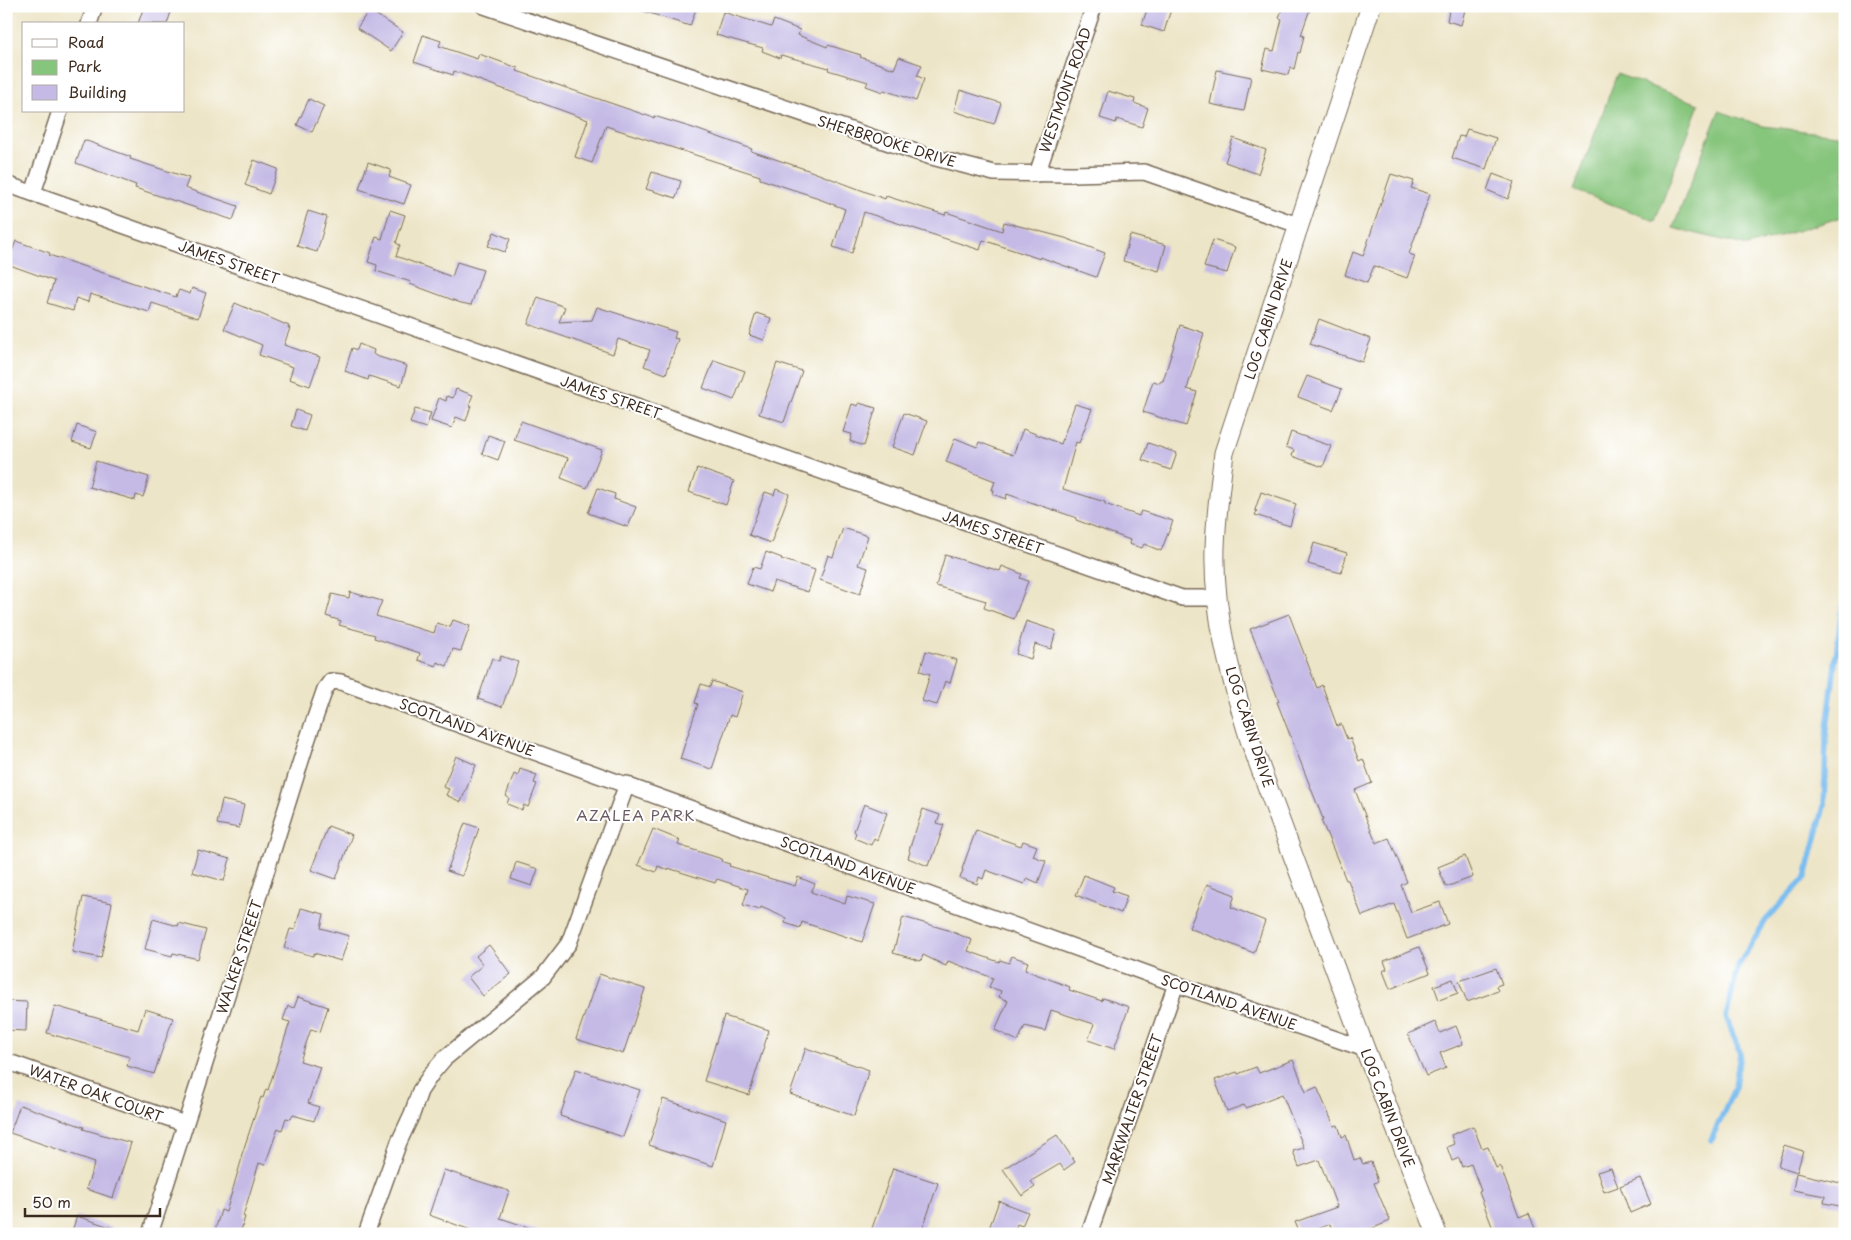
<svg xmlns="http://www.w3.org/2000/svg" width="1851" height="1240" viewBox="0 0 1851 1240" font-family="'Playpen Sans',sans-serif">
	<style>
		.green { fill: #86c57c; stroke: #60784d }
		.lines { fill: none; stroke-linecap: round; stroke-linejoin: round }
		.stream { stroke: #7abdf0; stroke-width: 5.5 }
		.building { fill: #c4bae5 }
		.minor-casing { stroke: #796b59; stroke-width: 18 }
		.tertiary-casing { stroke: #796b59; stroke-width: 21 }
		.minor { stroke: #fff; stroke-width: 15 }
		.tertiary { stroke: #fff; stroke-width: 19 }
		.labels { text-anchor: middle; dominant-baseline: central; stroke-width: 4; stroke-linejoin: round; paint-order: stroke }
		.street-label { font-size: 14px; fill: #3b2a1e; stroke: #fff }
		.neighbourhood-label { font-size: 15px; letter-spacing: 1px; fill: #6b5c64; stroke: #fff }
	</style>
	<rect width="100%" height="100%" fill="#fff"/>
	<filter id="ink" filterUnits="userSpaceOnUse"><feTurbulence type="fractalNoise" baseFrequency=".02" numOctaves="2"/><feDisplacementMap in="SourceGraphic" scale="10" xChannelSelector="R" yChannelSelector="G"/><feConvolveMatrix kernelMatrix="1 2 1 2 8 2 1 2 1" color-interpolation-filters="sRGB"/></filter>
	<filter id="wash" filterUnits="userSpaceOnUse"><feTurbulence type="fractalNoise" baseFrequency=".0096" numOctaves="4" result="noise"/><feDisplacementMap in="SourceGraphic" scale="20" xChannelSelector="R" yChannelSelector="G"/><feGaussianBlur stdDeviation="1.12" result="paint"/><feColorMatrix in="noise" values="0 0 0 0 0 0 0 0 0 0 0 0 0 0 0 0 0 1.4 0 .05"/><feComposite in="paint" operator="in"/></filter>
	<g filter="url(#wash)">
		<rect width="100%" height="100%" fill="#ede5c7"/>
		<g class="green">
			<polygon points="1617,74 1699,104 1655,221 1574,190"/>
			<polygon points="1719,111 1763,126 1845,136 1845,216 1748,246 1673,228"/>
		</g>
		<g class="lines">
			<polyline class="stream" points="1711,1140 1735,1087 1740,1053 1726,1017 1738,966 1766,920 1806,877 1824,806 1826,736 1842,608 1845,604"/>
		</g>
		<g id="blocks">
			<g class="building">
				<polygon points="144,6 173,6 167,24 138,24"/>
				<polygon points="637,6 697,6 690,26 637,9"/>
				<polygon points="1148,6 1172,6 1164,32 1142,25"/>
				<polygon points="1283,6 1311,6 1301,35 1304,36 1300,53 1298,52 1294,69 1290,67 1288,75 1262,69 1267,49 1274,51 1282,19 1279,18"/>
				<polygon points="1450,6 1466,6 1461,25 1447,21"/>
				<polygon points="369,10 403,32 391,51 357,28"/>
				<polygon points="723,12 771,27 774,20 800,30 798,35 827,47 828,45 861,55 860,57 894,69 899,57 922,65 917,76 924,79 916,101 884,90 883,92 866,86 868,82 828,70 829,68 781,55 780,58 762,51 763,48 716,35"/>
				<polygon points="423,35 441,41 439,46 477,59 479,54 518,68 517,71 654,118 654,116 693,128 752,149 751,151 808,170 885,199 886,196 945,215 946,212 1002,231 1004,222 1065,238 1105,253 1096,277 1040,257 1040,259 983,240 980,250 864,212 852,253 833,247 845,209 819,199 819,198 760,179 760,176 606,126 592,163 575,157 588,120 454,71 453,75 414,62"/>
				<polygon points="1217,70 1251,77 1244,111 1210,104"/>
				<polygon points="960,90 1001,103 994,124 954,111"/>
				<polygon points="1108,91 1135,99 1134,103 1148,108 1142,127 1117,119 1116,123 1100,118"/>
				<polygon points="309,99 324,106 312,132 297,125"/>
				<polygon points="1467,129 1496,138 1486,169 1452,158 1459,136 1464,137"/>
				<polygon points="1233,138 1266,150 1258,174 1225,162"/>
				<polygon points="84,140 131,157 130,159 189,178 185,188 238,206 233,220 135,188 136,185 76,163"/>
				<polygon points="254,160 278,169 269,194 245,185"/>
				<polygon points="368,162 391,170 389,177 411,185 404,204 359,189"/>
				<polygon points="652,172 681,181 676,198 646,189"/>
				<polygon points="1391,174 1414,181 1411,188 1430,194 1409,254 1415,256 1407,278 1374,266 1367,283 1345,275 1353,252 1363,256"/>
				<polygon points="1493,174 1514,182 1508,199 1487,190"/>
				<polygon points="390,210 405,215 396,243 400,245 396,256 452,277 457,262 483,270 471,305 461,303 410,284 411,282 376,271 377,265 368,262 376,237 382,239"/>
				<polygon points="308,211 327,217 317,252 297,246"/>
				<polygon points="494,232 510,239 505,252 488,246"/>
				<polygon points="1130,235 1166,245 1159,271 1123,261"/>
				<polygon points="1213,240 1235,247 1227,273 1204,267"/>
				<polygon points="16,241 50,253 49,255 176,297 179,290 190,294 192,288 206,293 198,318 152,303 149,312 90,294 88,302 76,298 73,311 47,303 54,281 7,264"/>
				<polygon points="538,297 565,307 559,322 592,320 597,307 676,332 674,338 678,339 666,374 644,366 650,350 618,339 613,354 528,324"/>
				<polygon points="235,303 289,326 288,328 290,328 284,345 320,357 310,386 289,379 293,367 259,355 262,345 224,329"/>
				<polygon points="756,313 771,318 764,340 749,335"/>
				<polygon points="1319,319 1371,339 1362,362 1310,344"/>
				<polygon points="1180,325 1204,333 1187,389 1197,392 1186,426 1143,412 1153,381 1160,383 1160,381 1163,381"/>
				<polygon points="359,344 374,350 373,354 376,356 407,366 401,386 369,376 368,380 345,371 352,348 357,350"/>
				<polygon points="714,360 745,371 734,400 703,388"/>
				<polygon points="777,363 802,371 784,422 759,414"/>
				<polygon points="1307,376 1342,389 1333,410 1298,397"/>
				<polygon points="456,389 473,395 469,404 471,405 466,421 456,417 452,428 431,421 439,398 446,401 447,396 453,398"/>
				<polygon points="859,403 876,408 864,446 850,441 852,434 843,432 852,404 858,406"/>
				<polygon points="1075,404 1092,409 1079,443 1076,442 1063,489 1105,502 1105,504 1139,516 1141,511 1173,521 1161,551 1144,544 1142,548 1129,544 1130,540 1076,520 1077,518 1007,494 1006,499 993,494 994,490 992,490 995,481 946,462 955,438 977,447 979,442 1013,455 1023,429 1061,444"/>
				<polygon points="415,409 431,413 426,428 410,423"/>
				<polygon points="296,410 310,415 305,431 291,426"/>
				<polygon points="904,413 927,421 915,455 892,447"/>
				<polygon points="521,421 602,450 587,488 561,478 568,458 514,440"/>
				<polygon points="77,425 97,432 91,448 72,442"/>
				<polygon points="1291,432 1331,446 1323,467 1292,456 1294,450 1286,447"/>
				<polygon points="488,435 505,441 498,460 482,454"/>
				<polygon points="1148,443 1177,453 1171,470 1142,460"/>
				<polygon points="96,461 149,477 143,497 136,495 135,500 89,487"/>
				<polygon points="697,468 734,481 726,505 689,492"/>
				<polygon points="598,488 615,494 614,499 636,507 628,527 588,513"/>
				<polygon points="776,489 789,494 771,543 749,535 765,492 774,495"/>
				<polygon points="1261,492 1296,504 1290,526 1255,515 1257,511 1255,510"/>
				<polygon points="843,528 868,536 858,565 868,568 860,594 820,580 828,555 833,557"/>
				<polygon points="1314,543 1347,553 1341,573 1308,564"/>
				<polygon points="766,552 782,558 781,559 815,570 808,592 774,581 770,592 747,584 753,567 760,569"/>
				<polygon points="945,555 1000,571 1002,566 1022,574 1020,578 1028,581 1014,619 984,608 986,601 936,586"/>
				<polygon points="350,592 382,601 376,616 434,633 437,623 450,627 453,620 470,626 461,651 453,649 447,666 437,662 436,666 418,660 420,653 374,638 375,635 339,625 341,621 326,616 332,594 349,598"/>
				<polygon points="1289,614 1317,688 1322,685 1337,726 1341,724 1347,739 1350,738 1359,761 1363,759 1372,783 1355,790 1376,843 1389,838 1407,882 1401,885 1411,912 1440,902 1448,924 1407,939 1394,904 1362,916 1348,880 1346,880 1321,820 1323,819 1277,702 1279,701 1250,629"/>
				<polygon points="1026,621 1056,631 1051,649 1035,644 1031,659 1016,654"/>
				<polygon points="926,651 957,660 950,683 945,681 937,705 922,701 930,674 920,671"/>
				<polygon points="501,656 518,662 502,707 478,699 492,658 499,661"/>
				<polygon points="712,681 743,692 735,717 730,715 712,769 680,759 698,704 695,703 701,684 710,687"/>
				<polygon points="456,756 476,765 461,802 446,795 449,789 443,787"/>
				<polygon points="520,769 537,775 534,783 537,784 528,807 524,805 522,810 507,804 509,798 506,796 514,774 518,776"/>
				<polygon points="222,800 244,805 239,828 217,824"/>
				<polygon points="864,804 887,813 877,840 874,838 871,845 854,838 856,833 854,831"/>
				<polygon points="923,809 940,815 937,823 944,825 932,860 930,860 928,866 908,858 910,852 909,850"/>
				<polygon points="465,823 479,828 462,876 447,871"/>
				<polygon points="328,826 352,835 336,879 311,870"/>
				<polygon points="653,829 680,840 678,845 722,859 723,862 730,864 729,866 795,886 798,877 815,884 811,892 845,904 847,896 875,904 862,942 802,922 800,928 785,923 786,918 761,907 760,910 743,905 748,889 717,879 715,883 668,868 668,870 658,866 656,872 638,865"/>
				<polygon points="976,830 1021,846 1023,841 1037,846 1033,856 1046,861 1038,883 1027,878 1024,884 986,870 983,879 979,877 977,884 960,878 963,870 962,869"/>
				<polygon points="198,850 230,859 224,881 192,872"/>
				<polygon points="1465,856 1473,877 1446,887 1438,867"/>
				<polygon points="516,862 538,869 532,886 511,879"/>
				<polygon points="1084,875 1114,887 1112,891 1127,896 1121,913 1076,895"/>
				<polygon points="1207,884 1235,895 1231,907 1265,921 1254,953 1189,928"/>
				<polygon points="83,897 112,903 101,958 72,952"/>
				<polygon points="301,908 324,914 321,928 349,936 341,961 314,953 313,956 284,948 290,929 295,930"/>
				<polygon points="903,917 948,930 972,940 968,951 999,962 1000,960 1009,963 1012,956 1028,962 1025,970 1070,987 1069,990 1102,1001 1103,998 1129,1007 1114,1049 1088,1040 1094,1024 1051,1010 1045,1031 1025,1026 1018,1041 995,1030 1008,1001 999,997 1001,991 989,987 993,978 948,961 946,966 923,955 921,961 893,953"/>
				<polygon points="153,919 178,926 179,923 206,930 198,959 173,953 172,956 145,949"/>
				<polygon points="489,945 511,974 483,996 468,977 483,965 476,956"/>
				<polygon points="1419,947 1430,973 1390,989 1383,971 1387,969 1384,961"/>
				<polygon points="1496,968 1502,984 1496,986 1498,991 1467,1002 1459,981"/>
				<polygon points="599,974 645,989 623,1054 576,1039"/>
				<polygon points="1453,979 1458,993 1439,1000 1434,986"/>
				<polygon points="298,997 328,1007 320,1032 311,1029 300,1061 320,1067 308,1103 319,1107 314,1121 293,1115 291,1119 286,1118 282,1130 278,1128 265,1165 259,1163 243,1216 245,1217 240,1234 214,1234 221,1210 226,1212 242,1158 241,1157 261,1097 263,1098 266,1089 268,1090 290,1022 283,1020 288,1006 294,1008"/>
				<polygon points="6,1001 27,1002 26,1031 6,1030"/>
				<polygon points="55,1006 138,1030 145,1009 173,1018 154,1074 127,1066 130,1057 47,1033"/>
				<polygon points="724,1016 769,1030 749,1095 704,1081"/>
				<polygon points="1435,1022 1440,1033 1456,1026 1463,1044 1440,1053 1446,1068 1426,1076 1408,1034"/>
				<polygon points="806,1048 869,1070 854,1116 790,1094"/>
				<polygon points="1293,1060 1306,1092 1317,1087 1334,1126 1338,1125 1342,1137 1346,1135 1354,1160 1360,1158 1363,1164 1371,1162 1378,1181 1374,1183 1390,1221 1359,1234 1341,1234 1339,1229 1333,1232 1330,1224 1305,1234 1300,1234 1295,1222 1337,1207 1319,1160 1299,1167 1293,1151 1304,1148 1282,1094 1246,1108 1244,1105 1227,1111 1215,1080 1237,1072 1238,1074 1256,1067 1259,1073"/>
				<polygon points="576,1069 640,1090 623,1137 560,1116"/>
				<polygon points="663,1099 726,1120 713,1166 649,1145"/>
				<polygon points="20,1105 84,1127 83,1129 131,1143 113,1198 86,1189 95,1162 10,1133"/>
				<polygon points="1473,1126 1482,1149 1488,1147 1496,1168 1500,1166 1519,1217 1529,1213 1537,1234 1495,1234 1479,1192 1481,1191 1471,1164 1462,1167 1459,1158 1452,1161 1447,1147 1454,1144 1451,1135"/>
				<polygon points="1057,1135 1075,1162 1064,1170 1060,1164 1031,1181 1035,1187 1022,1196 1003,1169"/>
				<polygon points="1784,1145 1803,1151 1797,1172 1778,1166"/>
				<polygon points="893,1168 938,1183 921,1234 870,1234"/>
				<polygon points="1611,1168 1618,1187 1604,1192 1597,1172"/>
				<polygon points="444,1170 509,1191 500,1218 540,1231 539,1234 482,1234 429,1215"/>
				<polygon points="1796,1173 1845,1184 1845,1207 1824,1203 1825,1196 1793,1190"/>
				<polygon points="1640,1178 1651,1204 1630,1213 1620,1186"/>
				<polygon points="999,1201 1028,1212 1022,1226 1017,1224 1014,1234 987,1234"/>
				<polygon points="77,1216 122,1231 121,1234 71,1234"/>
			</g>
		</g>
	</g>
	<g filter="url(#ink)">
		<use href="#blocks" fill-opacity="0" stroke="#796b59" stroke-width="1"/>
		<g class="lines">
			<defs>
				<g id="minor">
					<polyline points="484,6 928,156 994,173 1073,174 1144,172 1298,225"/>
					<polyline points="89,24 95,6"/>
					<polyline points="1037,174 1094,6"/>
					<polyline points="6,184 1182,598 1218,598"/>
					<polyline points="33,193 60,111"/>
					<polyline points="6,1061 185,1124"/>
					<polyline points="150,1234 253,914 308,738 325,689 331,681 341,682 1176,984 1365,1049"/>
					<polyline points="366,1234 399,1142 412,1114 420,1091 432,1073 444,1059 543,977 569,943 627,784"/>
					<polyline points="1089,1234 1176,984"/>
				</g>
				<path id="tertiary" d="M1371,6L1224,453C1220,485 1216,516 1215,548C1213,614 1231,678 1250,740L1365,1049L1437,1234"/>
			</defs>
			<use href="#minor" class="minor-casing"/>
			<use href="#tertiary" class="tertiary-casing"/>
			<use href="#minor" class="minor"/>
			<use href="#tertiary" class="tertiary"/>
		</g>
	</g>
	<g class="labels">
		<g class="street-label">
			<text transform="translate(1065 90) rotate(-71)">WESTMONT ROAD</text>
			<text transform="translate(887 141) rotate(17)">SHERBROOKE DRIVE</text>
			<text transform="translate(229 262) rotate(19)">JAMES STREET</text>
			<text transform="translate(1268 319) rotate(-72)">LOG CABIN DRIVE</text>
			<text transform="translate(611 397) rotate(19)">JAMES STREET</text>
			<text transform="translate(993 532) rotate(19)">JAMES STREET</text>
			<text transform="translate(467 727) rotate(20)">SCOTLAND AVENUE</text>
			<text transform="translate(1250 727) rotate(72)">LOG CABIN DRIVE</text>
			<text transform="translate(848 865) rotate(20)">SCOTLAND AVENUE</text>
			<text transform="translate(239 957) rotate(-72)">WALKER STREET</text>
			<text transform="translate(1229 1002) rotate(19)">SCOTLAND AVENUE</text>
			<text transform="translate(96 1093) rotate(20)">WATER OAK COURT</text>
			<text transform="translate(1388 1108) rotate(69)">LOG CABIN DRIVE</text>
			<text transform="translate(1132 1109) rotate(-71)">MARKWALTER STREET</text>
		</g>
		<g class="neighbourhood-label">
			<text x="636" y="814">AZALEA PARK</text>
		</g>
	</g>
	<rect width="1851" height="1240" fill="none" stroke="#fff" stroke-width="25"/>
	<rect x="22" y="22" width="162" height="90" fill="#ffffff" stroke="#b1aaa5"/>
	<rect x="32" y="39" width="25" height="8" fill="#ffffff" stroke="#b1aaa5"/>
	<text x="68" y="48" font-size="15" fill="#3b2a1e">Road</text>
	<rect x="32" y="60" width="25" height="15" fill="#86c57c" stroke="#b1aaa5"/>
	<text x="68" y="72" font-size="15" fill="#3b2a1e">Park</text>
	<rect x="32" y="85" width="25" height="15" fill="#c4bae5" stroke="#b1aaa5"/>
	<text x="68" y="98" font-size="15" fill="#3b2a1e">Building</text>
	<path d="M25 1208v8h135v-8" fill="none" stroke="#3b2a1e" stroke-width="2.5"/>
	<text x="32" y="1208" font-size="15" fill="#3b2a1e" stroke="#ffffff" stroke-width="4" paint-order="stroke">50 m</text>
</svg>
